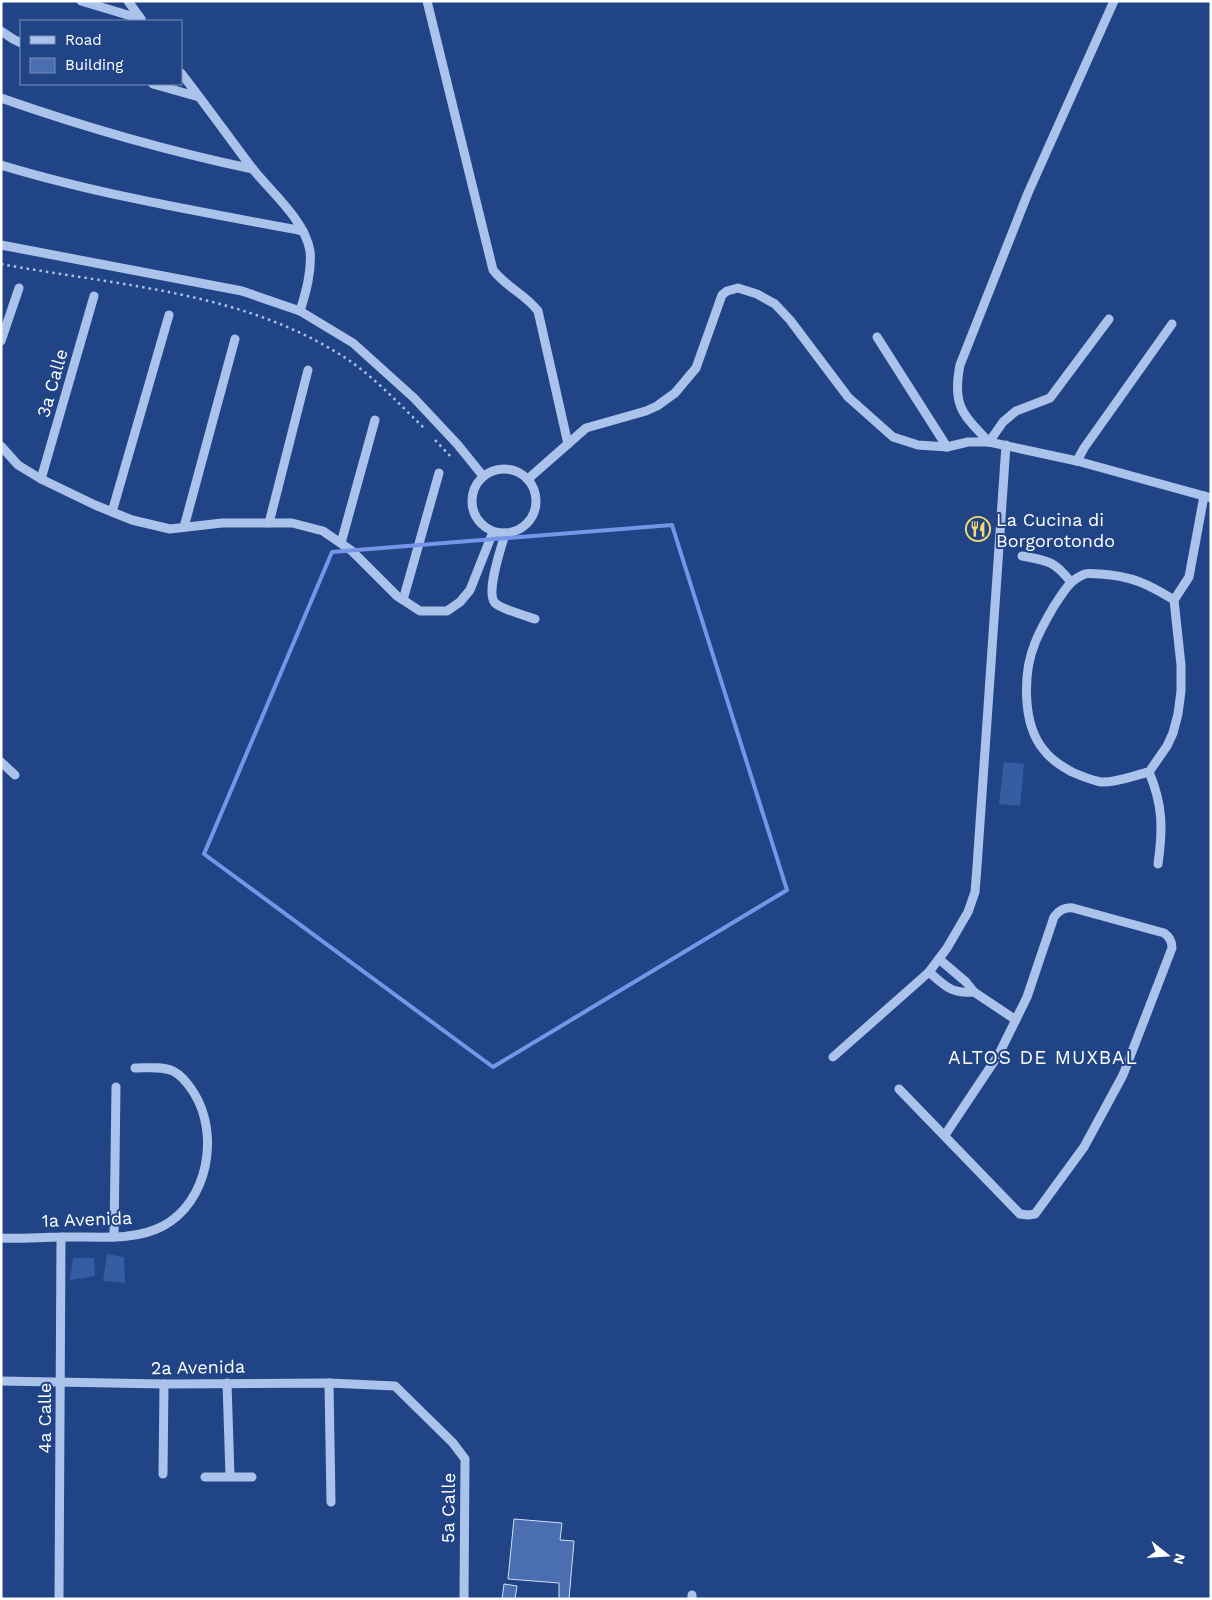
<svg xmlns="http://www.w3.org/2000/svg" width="1212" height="1600" viewBox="0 0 1212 1600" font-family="'Work Sans',sans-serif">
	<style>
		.green { fill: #355da3 }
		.building { fill: #4a6eaf; stroke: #cfdef7 }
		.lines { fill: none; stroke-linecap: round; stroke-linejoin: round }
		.path { stroke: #abc2ea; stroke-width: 2.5; stroke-dasharray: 2.5 4; stroke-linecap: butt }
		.minor { stroke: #abc2ea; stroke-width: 9 }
		.marked { fill: none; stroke: #7795e8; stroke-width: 4; stroke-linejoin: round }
		.labels { text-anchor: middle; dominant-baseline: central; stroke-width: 4; stroke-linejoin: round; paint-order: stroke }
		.street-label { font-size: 18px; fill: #fff; stroke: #214486 }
		.poi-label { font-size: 18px; fill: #fff; stroke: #214486; text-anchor: start }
		.neighbourhood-label { font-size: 19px; letter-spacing: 1px; fill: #fff; stroke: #214486 }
	</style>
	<rect width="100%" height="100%" fill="#214486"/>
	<g class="green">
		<polygon points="1004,762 1024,764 1020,806 999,804"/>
		<polygon points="107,1254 124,1257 125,1283 103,1281"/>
		<polygon points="73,1258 94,1258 95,1276 70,1280"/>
	</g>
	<g class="building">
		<polygon points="514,1519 562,1523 560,1540 574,1541 569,1599 559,1599 559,1583 508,1579"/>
		<polygon points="504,1584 517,1586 515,1599 502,1599"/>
	</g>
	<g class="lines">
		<g class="path">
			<path d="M1,264C114,285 236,291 336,352C370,372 397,402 425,429"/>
			<polyline points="435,440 452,458"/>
		</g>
		<g class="minor">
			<polyline points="81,1 141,19"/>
			<polyline points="128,1 141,19"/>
			<path d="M427,1L493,270C506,287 525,294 538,311L568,444"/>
			<polyline points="1,31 13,39 21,43"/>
			<path d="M181,73C205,104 228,136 252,168C270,191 305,220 310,251C312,271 306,292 300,311"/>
			<polyline points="153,84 199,97"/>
			<path d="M1,98C84,127 167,151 253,169"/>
			<path d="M1,165C100,195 202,212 303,231"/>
			<polyline points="1,245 242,291 300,311 353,343 414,398 458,445 483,476"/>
			<polyline points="877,337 947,447"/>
			<polyline points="1,341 19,288"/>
			<path d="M989,442C962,414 952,405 960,365L1028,193L1114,1"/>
			<polyline points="989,442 1003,422 1016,411 1050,398 1109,319"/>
			<polyline points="1,446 18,465 41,479 95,505 132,520 170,529 222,523 292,523 323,531 352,551 397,596 420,611 447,611 460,602 470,590 493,532"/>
			<polyline points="1077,461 1084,448 1172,324"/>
			<circle cx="504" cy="501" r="32"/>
			<polyline points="41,479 94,296"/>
			<polyline points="528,479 586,428 646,411 657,406 675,393 696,368 722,295 727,291 738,288 757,294 775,304 790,320 848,397 893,437 918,445 947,447 968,442 989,442 1077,461 1211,498"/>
			<polyline points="112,512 169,315"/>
			<polyline points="269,523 308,370"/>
			<polyline points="184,527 235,339"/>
			<path d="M505,533C502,547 485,592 495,603C501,609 526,616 535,619"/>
			<polyline points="341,543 375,420"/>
			<path d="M1022,556C1048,561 1053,560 1071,582"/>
			<polyline points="403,600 439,473"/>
			<path d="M1174,600C1148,584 1132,576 1100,574C1095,574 1089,573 1085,574C1069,580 1063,593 1054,606C1047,618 1040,630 1035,643C1023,672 1022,723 1043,749C1050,759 1061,766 1072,772C1081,776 1091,780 1101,782C1116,783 1135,775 1149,772L1167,746L1173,733L1178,714L1181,691V665L1174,600L1189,577L1204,496"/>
			<polyline points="1,762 15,775"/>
			<path d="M1149,772C1163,805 1163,829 1158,864"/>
			<polyline points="939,959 966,982 974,992 1016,1020"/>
			<path d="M929,972C945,986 951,994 974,992"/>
			<polyline points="833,1057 929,972 947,948 968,912 975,892 977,867 1006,445"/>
			<path d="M899,1089L1020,1214L1028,1215L1035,1214L1084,1147L1123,1075L1172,948C1172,942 1170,937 1164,933L1073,908C1065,907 1059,910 1054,917L1027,997L999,1054L945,1135"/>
			<polyline points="114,1237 116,1087"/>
			<path d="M1,1238C21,1239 42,1237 62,1237C95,1236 133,1242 163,1226C208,1202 220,1135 194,1093C189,1085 181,1075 173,1071C162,1066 147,1068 135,1068"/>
			<polyline points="1,1381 164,1384 329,1383 395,1386 453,1443 465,1459 464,1599"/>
			<polyline points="227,1383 230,1476"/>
			<polyline points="329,1383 331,1502"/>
			<polyline points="163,1474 164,1384"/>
			<polyline points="205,1477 252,1477"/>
			<polyline points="59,1599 61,1237"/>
			<polyline points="692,1599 692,1595"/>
		</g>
	</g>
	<path class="marked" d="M672,525L787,890L493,1067L204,854L332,552Z"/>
	<defs>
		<symbol id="restaurant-ring" viewBox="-11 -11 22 22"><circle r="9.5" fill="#214486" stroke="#f6db6c" stroke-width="1.5"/><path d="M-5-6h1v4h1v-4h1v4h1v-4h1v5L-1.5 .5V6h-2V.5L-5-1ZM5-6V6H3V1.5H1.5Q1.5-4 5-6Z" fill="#f6db6c"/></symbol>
	</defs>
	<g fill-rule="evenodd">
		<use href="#restaurant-ring" x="964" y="515" width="28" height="28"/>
	</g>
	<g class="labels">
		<g class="street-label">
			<text transform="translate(52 383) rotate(-74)">3a Calle</text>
			<text transform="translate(87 1219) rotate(-2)">1a Avenida</text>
			<text transform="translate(198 1367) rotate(-1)">2a Avenida</text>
			<text transform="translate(44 1418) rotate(-90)">4a Calle</text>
			<text transform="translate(448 1508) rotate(-89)">5a Calle</text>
		</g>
		<g class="poi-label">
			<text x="996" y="519">La Cucina di<tspan x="996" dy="21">Borgorotondo</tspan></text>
		</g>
		<g class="neighbourhood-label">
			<text x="1043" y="1057">ALTOS DE MUXBAL</text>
		</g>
	</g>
	<rect width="1212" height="1600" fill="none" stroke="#ffffff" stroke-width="5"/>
	<rect x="20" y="20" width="162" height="65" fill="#214486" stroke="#7a8fb6"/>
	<rect x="30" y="36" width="25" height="8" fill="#abc2ea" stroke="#7a8fb6"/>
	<text x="65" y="45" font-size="15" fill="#ffffff">Road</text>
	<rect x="30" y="58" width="25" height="15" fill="#4a6eaf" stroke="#7a8fb6"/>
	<text x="65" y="70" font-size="15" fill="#ffffff">Building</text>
	<g transform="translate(1167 1555) rotate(107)" stroke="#214486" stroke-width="4" paint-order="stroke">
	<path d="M0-4L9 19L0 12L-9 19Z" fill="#ffffff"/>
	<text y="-8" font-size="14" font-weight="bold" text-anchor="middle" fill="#ffffff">N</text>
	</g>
</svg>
